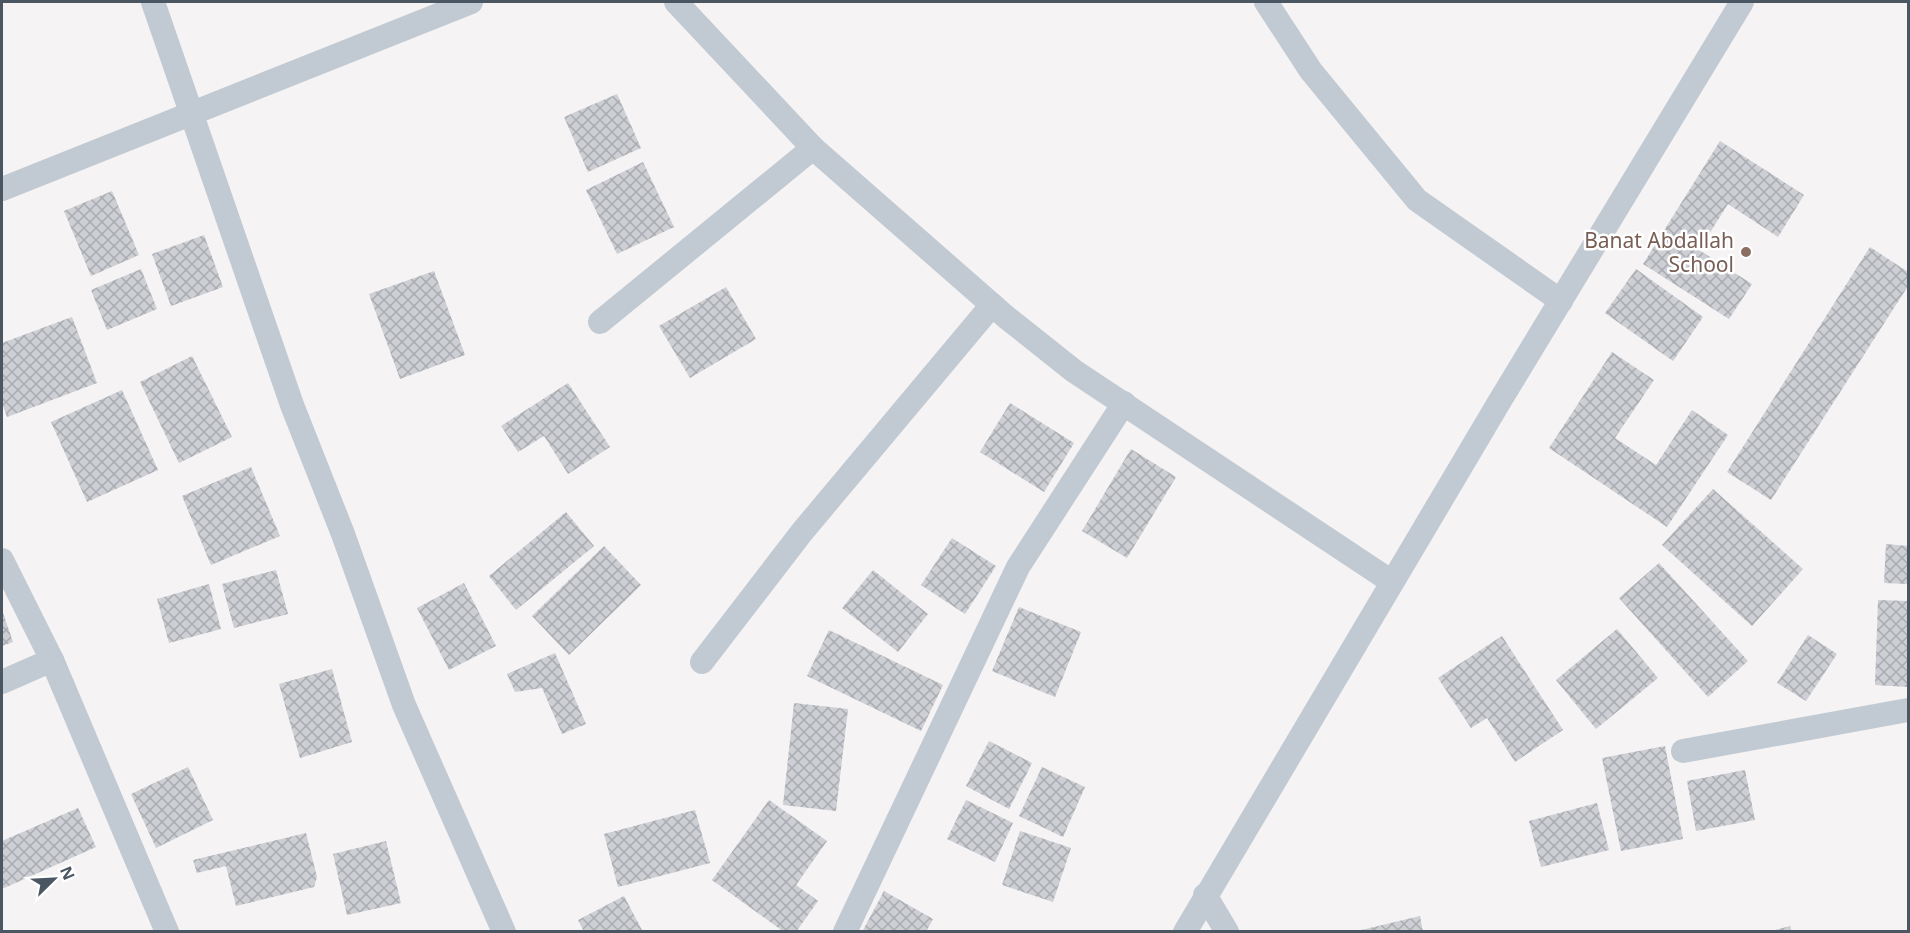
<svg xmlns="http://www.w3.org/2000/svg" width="1910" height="933" viewBox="0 0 1910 933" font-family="'Noto Sans',sans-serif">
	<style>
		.building { fill: url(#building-cross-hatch) }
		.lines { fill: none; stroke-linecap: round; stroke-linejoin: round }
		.street { stroke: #c1cad2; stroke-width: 24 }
		.education-dot { fill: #8d6e63; stroke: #fff; stroke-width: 2 }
		.labels { text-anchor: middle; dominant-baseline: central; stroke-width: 5; stroke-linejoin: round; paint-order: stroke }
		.education-label { font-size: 21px; fill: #785e54; stroke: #fff; text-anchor: end }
	</style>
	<defs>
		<pattern id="building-cross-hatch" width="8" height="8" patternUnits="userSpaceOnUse" patternTransform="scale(1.5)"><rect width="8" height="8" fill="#cdcfd5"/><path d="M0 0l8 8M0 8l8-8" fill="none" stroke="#a8abb0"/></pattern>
	</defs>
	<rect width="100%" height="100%" fill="#f5f3f3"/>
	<g class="building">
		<polygon points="617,94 641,148 588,172 564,117"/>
		<polygon points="1720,141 1804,195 1778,237 1728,204 1699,250 1752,284 1729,319 1643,264"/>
		<polygon points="643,162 674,227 617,254 586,190"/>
		<polygon points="112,191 139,255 91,276 64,211"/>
		<polygon points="204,235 223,287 171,306 152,254"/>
		<polygon points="1870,247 1908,272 1908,286 1771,500 1727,472"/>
		<polygon points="141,269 157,309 107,330 91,290"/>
		<polygon points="1636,269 1703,317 1673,361 1605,313"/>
		<polygon points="434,271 465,355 400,379 369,294"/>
		<polygon points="726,287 756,339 690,378 659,326"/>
		<polygon points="72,317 97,383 7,417 2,403 2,343"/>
		<polygon points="1612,352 1654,380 1615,438 1656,465 1692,410 1728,435 1667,527 1549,448"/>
		<polygon points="192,356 232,437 179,463 140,382"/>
		<polygon points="568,383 610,447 568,474 544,436 518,452 501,426"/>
		<polygon points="122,390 158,470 87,502 51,422"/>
		<polygon points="1010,403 1074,443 1044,492 980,452"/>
		<polygon points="1131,449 1176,477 1127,558 1082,531"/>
		<polygon points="251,467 280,536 211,565 182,496"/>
		<polygon points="1713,489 1803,569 1752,626 1662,545"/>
		<polygon points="566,512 594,546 516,610 489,576"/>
		<polygon points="952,538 996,566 965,614 921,585"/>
		<polygon points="1886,544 1908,546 1908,584 1884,583"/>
		<polygon points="604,546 641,585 569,655 532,616"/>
		<polygon points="1659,563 1748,661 1708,697 1619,598"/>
		<polygon points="276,570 288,614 234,628 222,584"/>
		<polygon points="873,570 928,614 898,652 842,608"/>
		<polygon points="464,583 496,646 449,670 417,608"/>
		<polygon points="209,584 221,629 169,643 157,599"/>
		<polygon points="1878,600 1908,601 1908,687 1875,685"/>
		<polygon points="1019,607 1081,632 1055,697 992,671"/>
		<polygon points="2,610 13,642 2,646"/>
		<polygon points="1617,629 1658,678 1596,729 1556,680"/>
		<polygon points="829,630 943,685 921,731 807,676"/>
		<polygon points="1808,635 1837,654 1806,701 1777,683"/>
		<polygon points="1502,636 1563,730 1515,762 1487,718 1471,728 1438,678"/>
		<polygon points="555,653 586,724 562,734 542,688 515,692 507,674"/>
		<polygon points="332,669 352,742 300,758 279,684"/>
		<polygon points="794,703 848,709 836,811 783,805"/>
		<polygon points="989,741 1032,763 1009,809 966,786"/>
		<polygon points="1665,746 1683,839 1621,851 1602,758"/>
		<polygon points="188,767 213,820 156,848 131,794"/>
		<polygon points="1042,767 1085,787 1063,837 1019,816"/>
		<polygon points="1745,770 1755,820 1696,831 1687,781"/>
		<polygon points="769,800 827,841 796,885 818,901 796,932 784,932 712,880"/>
		<polygon points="966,800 1013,823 995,862 947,839"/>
		<polygon points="1597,803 1609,850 1541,867 1529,821"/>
		<polygon points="78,808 96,847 2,889 2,841"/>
		<polygon points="695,810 710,863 618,887 604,834"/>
		<polygon points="1020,831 1071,848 1053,902 1002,885"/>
		<polygon points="306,833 317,877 314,887 236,906 226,866 197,873 193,860"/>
		<polygon points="386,841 401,903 347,915 333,854"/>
		<polygon points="884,891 933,919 926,932 862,932"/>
		<polygon points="624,896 643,932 584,932 578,920"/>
		<polygon points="1420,916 1423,932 1357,932 1357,931"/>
		<polygon points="1790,926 1792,932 1771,932 1771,931"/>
	</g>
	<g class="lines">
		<g class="street">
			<polyline points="153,2 292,405 343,534 404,705 504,932"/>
			<polyline points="676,2 813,148 1006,317 1074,371 1392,582"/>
			<polyline points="1266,2 1311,71 1417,200 1561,301"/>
			<polyline points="2,189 471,2"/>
			<polyline points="600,322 813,148"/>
			<polyline points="2,560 52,660 167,932"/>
			<polyline points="702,662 802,532 992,305"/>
			<polyline points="2,682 52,660"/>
			<polyline points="1683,751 1908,710"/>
			<polyline points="1205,895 1227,932"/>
			<polyline points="845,932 1018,567 1124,403"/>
			<polyline points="1185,932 1501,399 1742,2"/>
		</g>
	</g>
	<circle class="education-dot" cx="1746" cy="252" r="6"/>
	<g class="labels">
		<g class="education-label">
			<text x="1734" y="240">Banat Abdallah<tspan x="1734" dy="24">School</tspan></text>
		</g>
	</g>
	<rect width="1910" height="933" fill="none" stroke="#4a5661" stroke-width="6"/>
	<g transform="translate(54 879) rotate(66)" stroke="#ffffff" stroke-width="4.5" paint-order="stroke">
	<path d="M0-4.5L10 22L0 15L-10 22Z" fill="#4a5661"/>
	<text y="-9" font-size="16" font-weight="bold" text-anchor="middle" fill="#4a5661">N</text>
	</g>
</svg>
